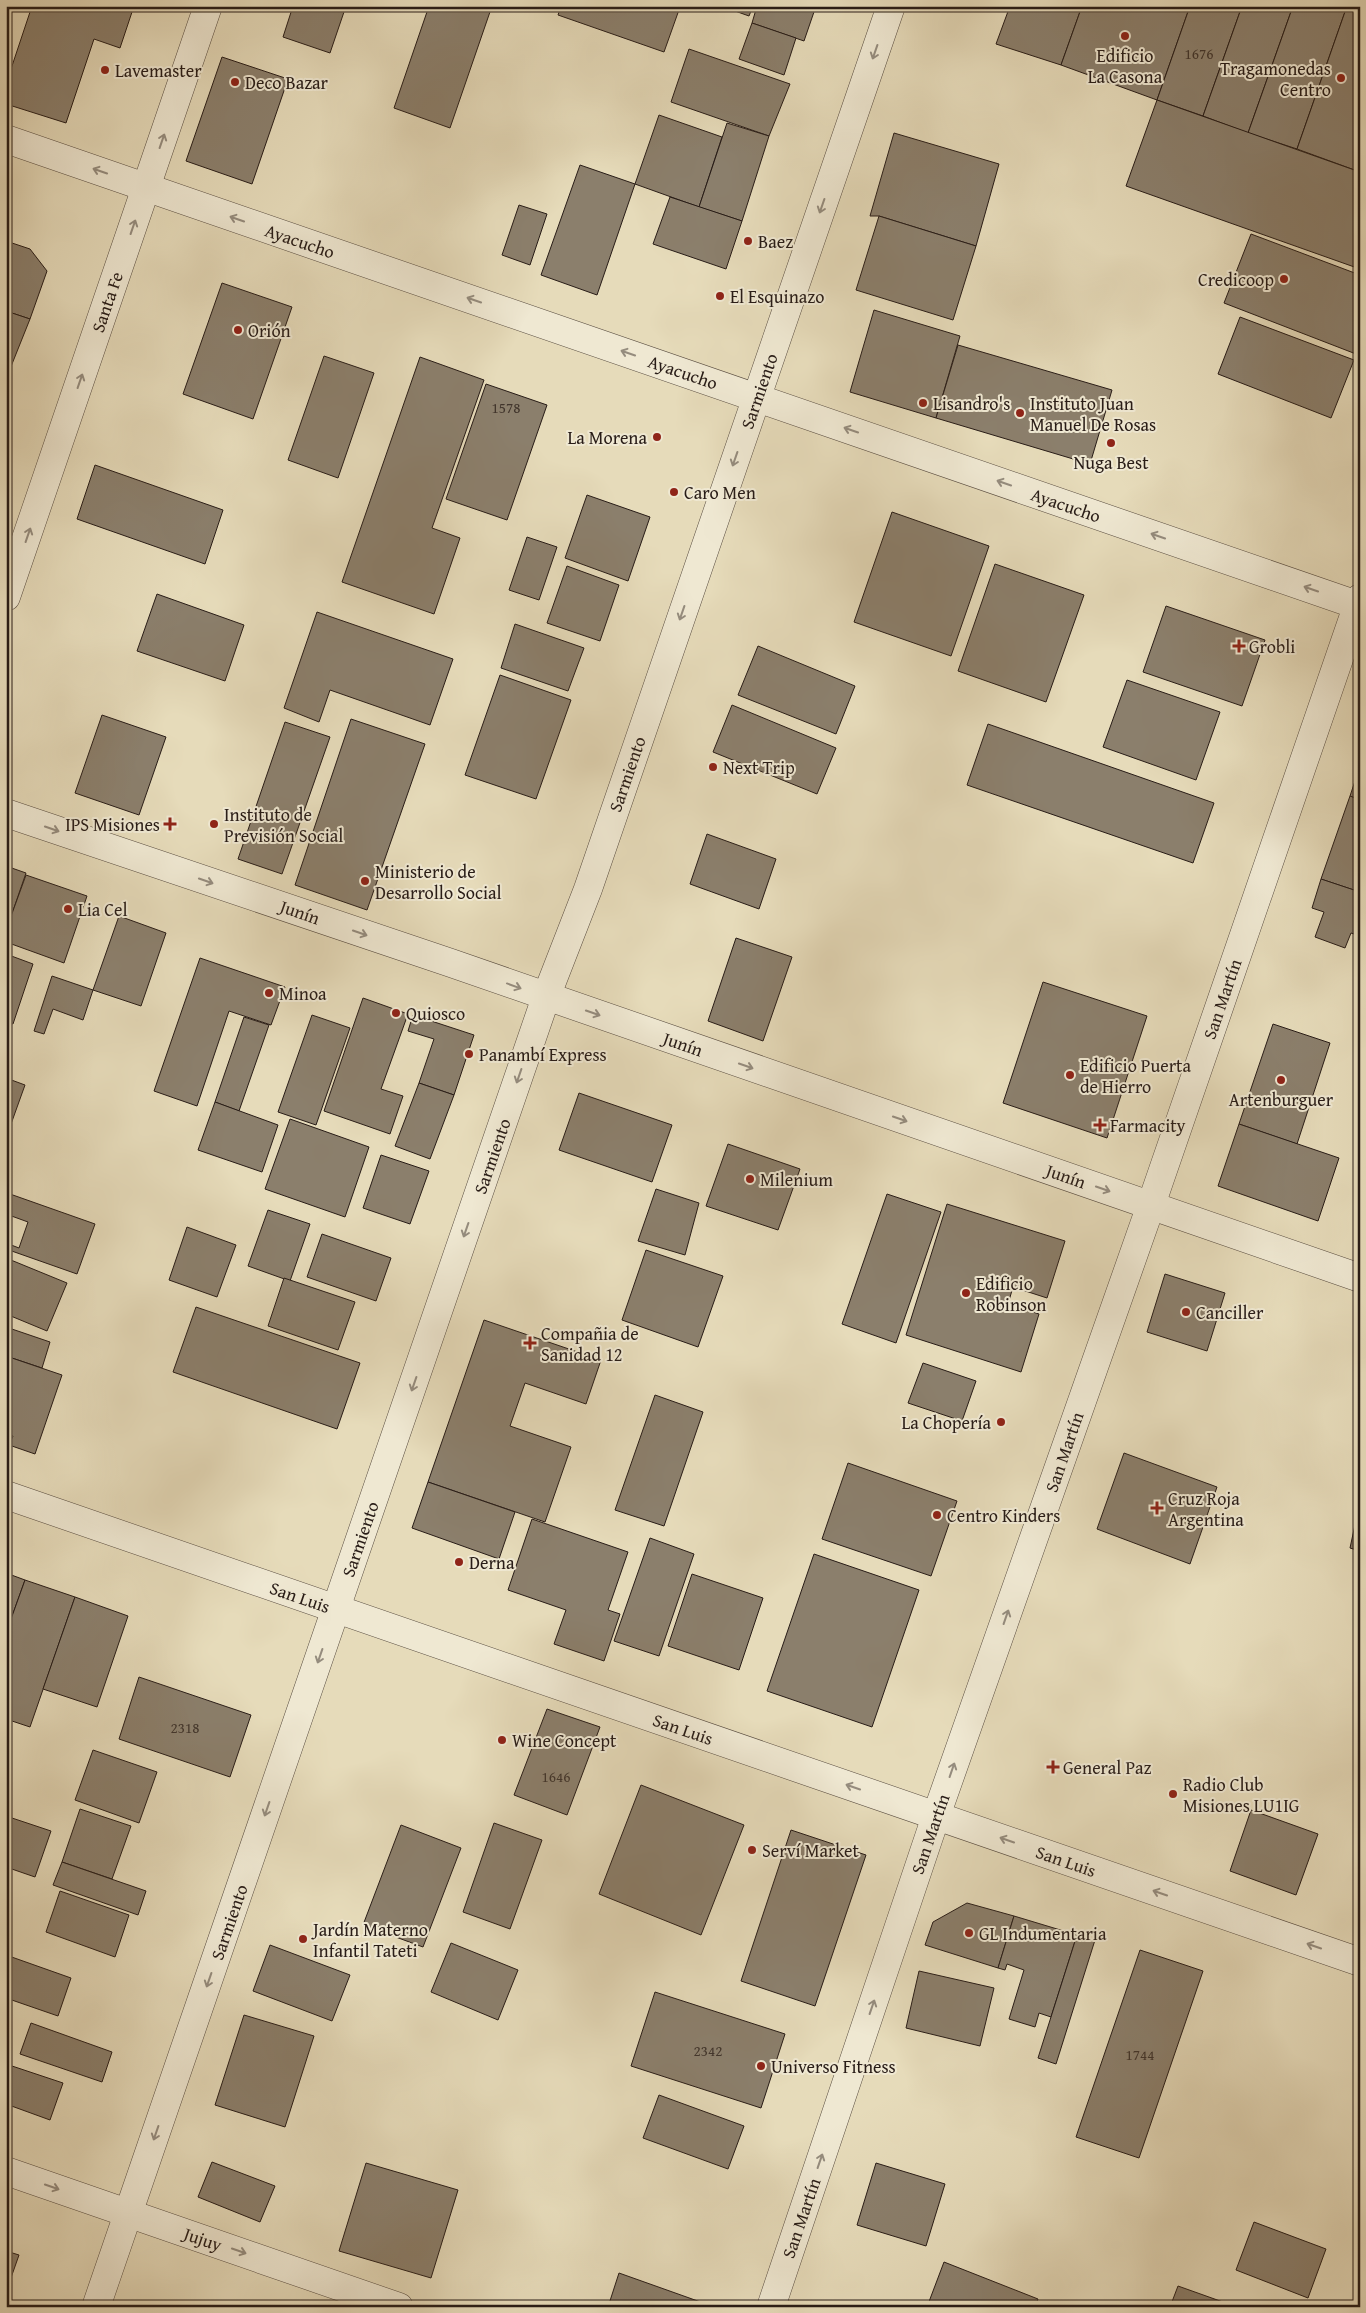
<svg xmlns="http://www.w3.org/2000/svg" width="1366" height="2313" viewBox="0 0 1366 2313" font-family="'Gentium Book Plus',serif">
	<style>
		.building { fill: #8b7f6c; stroke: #281c17 }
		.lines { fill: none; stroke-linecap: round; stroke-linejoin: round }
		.minor-casing { stroke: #584c40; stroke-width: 29 }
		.minor { stroke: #efe8d2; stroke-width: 28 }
		.oneway { stroke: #958c7e }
		.poi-dot { fill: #8f2418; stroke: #efe8d2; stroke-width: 2 }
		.labels { text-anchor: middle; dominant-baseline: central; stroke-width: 4; stroke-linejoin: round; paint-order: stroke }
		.number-label { font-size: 15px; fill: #41352c }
		.poi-label { font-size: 18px; fill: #281c17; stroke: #efe8d2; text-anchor: start }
		.street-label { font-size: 18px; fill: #281c17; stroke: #efe8d2 }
	</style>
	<rect width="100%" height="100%" fill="#e6dbba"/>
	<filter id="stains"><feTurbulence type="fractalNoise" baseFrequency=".004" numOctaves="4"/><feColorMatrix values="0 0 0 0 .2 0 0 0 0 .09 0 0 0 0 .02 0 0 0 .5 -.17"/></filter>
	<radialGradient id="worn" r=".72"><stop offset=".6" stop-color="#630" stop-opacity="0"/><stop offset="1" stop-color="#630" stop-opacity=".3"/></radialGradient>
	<g class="building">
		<polygon points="32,6 134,6 120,48 94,39 66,123 6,104 6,84"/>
		<polygon points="293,6 346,6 330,53 283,37"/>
		<polygon points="429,6 492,6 450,128 394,108"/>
		<polygon points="561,6 678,6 680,7 664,52 558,15"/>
		<polygon points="721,6 753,6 749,16"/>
		<polygon points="757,6 816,6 804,41 752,23"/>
		<polygon points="1010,6 1082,6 1061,65 996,44"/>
		<polygon points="1082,6 1190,6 1157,100 1061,65"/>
		<polygon points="1190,6 1242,6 1203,116 1157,100"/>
		<polygon points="1242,6 1293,6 1248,133 1203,116"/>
		<polygon points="1293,6 1347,6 1297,149 1248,133"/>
		<polygon points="1347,6 1360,6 1360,172 1297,149"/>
		<polygon points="752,23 796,38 784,75 739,59"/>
		<polygon points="689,49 790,84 769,136 671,102"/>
		<polygon points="222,57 288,79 252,184 186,161"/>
		<polygon points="1157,100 1360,172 1360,269 1126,186"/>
		<polygon points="659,115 722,137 699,207 635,184"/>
		<polygon points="727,123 769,136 742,221 699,207"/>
		<polygon points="894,133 999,164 976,246 879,216 870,216"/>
		<polygon points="580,165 635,184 597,295 541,275"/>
		<polygon points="670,197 742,221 726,269 653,244"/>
		<polygon points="519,205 547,214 530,265 502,255"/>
		<polygon points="879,216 976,246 953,320 856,290"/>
		<polygon points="1251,234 1360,275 1360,343 1356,354 1224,303"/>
		<polygon points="6,241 30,249 47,271 30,319 6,311"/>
		<polygon points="222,283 292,307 253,419 183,394"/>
		<polygon points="874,310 960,336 936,418 850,392"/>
		<polygon points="6,311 30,319 6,379"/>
		<polygon points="1240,317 1354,360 1331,418 1218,374"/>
		<polygon points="958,345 1112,390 1090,464 936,418"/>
		<polygon points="324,356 374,373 338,478 288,460"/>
		<polygon points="420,357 484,380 432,528 460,538 434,614 342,582"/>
		<polygon points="486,384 547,405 507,520 446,499"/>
		<polygon points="95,465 223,510 205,564 77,519"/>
		<polygon points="587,495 650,517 628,581 565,558"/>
		<polygon points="892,512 989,546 951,656 854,622"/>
		<polygon points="527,537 557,547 539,600 509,590"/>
		<polygon points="995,564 1084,595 1046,702 958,671"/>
		<polygon points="567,566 619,585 600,641 547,623"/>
		<polygon points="157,594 244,625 225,681 137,651"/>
		<polygon points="1166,606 1265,640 1242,706 1143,672"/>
		<polygon points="317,612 453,659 430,725 330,690 319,722 284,708"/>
		<polygon points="515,624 584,648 568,691 501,668"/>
		<polygon points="758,646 855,686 836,734 738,695"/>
		<polygon points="500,675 571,700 536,799 465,775"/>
		<polygon points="1127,680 1220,712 1196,780 1103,747"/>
		<polygon points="732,705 836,748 817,794 713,752"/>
		<polygon points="102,715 166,737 139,815 75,793"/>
		<polygon points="351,719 425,744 367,910 295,885"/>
		<polygon points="285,722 330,737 282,874 238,859"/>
		<polygon points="988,724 1214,803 1193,863 967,785"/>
		<polygon points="1360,766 1360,800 1350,796"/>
		<polygon points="1350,796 1360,800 1360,892 1321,879"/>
		<polygon points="707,834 776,859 759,909 690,884"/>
		<polygon points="6,866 26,873 6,931"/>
		<polygon points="26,875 87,896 64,963 6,942 6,930"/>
		<polygon points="1321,879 1360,892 1360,936 1351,933 1345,948 1315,937 1324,912 1312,908"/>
		<polygon points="119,916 166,933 141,1006 93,990"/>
		<polygon points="736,938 792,957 763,1041 708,1021"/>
		<polygon points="6,954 33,964 13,1024 6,1022"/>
		<polygon points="200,958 285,987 271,1025 229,1011 197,1106 154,1091"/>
		<polygon points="52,976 93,990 83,1020 53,1009 44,1034 34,1031"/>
		<polygon points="1043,982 1147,1016 1107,1138 1003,1103"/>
		<polygon points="363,998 408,1014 381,1089 403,1096 390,1134 324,1111"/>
		<polygon points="312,1015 350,1028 316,1125 278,1112"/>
		<polygon points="413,1015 474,1035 454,1095 419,1083 434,1039 408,1031"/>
		<polygon points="244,1017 269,1025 239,1111 215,1102"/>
		<polygon points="1273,1024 1330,1043 1297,1144 1239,1124"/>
		<polygon points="6,1078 25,1085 6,1138"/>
		<polygon points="419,1083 454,1095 430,1159 395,1146"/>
		<polygon points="579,1093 672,1125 652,1182 559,1150"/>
		<polygon points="215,1102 278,1125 262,1172 198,1150"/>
		<polygon points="290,1119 369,1147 345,1217 265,1189"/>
		<polygon points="1239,1124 1339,1158 1318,1221 1218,1186"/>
		<polygon points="728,1144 800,1169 778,1230 706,1206"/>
		<polygon points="381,1155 429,1171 410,1224 363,1208"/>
		<polygon points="656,1189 699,1203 685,1255 638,1241"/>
		<polygon points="10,1194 95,1224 77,1274 6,1249 6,1243 19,1248 28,1222 6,1214 6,1203"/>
		<polygon points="887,1194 941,1212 896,1343 842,1324"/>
		<polygon points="947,1204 1065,1241 1047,1298 1013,1287 1008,1304 1039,1314 1021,1372 906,1335"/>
		<polygon points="268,1210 310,1224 290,1281 248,1266"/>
		<polygon points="187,1227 236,1245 217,1297 169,1280"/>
		<polygon points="322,1234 391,1258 376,1301 307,1277"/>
		<polygon points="646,1250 723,1276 698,1347 622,1320"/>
		<polygon points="6,1258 67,1283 47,1331 6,1314"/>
		<polygon points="1165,1274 1225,1293 1207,1351 1147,1332"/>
		<polygon points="284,1278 355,1302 338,1350 268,1326"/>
		<polygon points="196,1307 360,1363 337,1429 173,1372"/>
		<polygon points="484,1320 601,1360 586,1404 525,1383 510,1426 571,1447 545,1522 428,1482"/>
		<polygon points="6,1327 50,1342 42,1368 6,1356"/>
		<polygon points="6,1356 62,1375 35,1454 9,1445 13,1436 6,1434"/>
		<polygon points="923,1363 976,1381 962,1421 908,1403"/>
		<polygon points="655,1395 703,1412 664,1526 615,1510"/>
		<polygon points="1124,1453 1217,1487 1190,1564 1097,1529"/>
		<polygon points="848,1463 957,1501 931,1576 822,1539"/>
		<polygon points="428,1482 515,1512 499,1559 412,1528"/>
		<polygon points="1358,1511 1360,1512 1360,1551 1350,1548"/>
		<polygon points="532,1519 628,1552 608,1610 620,1614 604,1661 554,1644 566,1610 508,1590"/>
		<polygon points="650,1538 694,1554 659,1656 614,1641"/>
		<polygon points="814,1554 919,1590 872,1727 767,1691"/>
		<polygon points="6,1573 25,1580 6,1633"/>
		<polygon points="692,1574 763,1598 739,1670 668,1646"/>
		<polygon points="25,1580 75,1597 30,1727 6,1719 6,1633"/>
		<polygon points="75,1597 128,1616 97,1707 43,1689"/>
		<polygon points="139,1677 251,1715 230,1777 119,1739"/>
		<polygon points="547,1709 600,1727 567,1815 514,1795"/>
		<polygon points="93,1750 157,1772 139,1823 75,1800"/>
		<polygon points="641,1785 744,1825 701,1935 599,1894"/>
		<polygon points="80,1809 131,1826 112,1879 62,1862"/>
		<polygon points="1251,1810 1318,1834 1296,1895 1230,1871"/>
		<polygon points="6,1816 51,1831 35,1877 6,1867"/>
		<polygon points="494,1823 542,1840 510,1929 463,1912"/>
		<polygon points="401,1825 461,1848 423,1947 363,1925"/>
		<polygon points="791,1830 866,1855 815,2006 741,1981"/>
		<polygon points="62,1862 146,1891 138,1915 53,1885"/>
		<polygon points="60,1891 129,1915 115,1957 46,1932"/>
		<polygon points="967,1903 1014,1916 998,1968 925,1945 933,1922"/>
		<polygon points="1014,1916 1077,1935 1051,2017 1039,2013 1035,2027 1009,2019 1024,1970 1007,1964 1005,1970 998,1968"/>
		<polygon points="1077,1935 1095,1940 1056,2064 1038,2058"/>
		<polygon points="451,1943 518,1970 498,2020 431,1992"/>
		<polygon points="270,1945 350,1975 332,2021 253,1991"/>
		<polygon points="1140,1950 1203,1971 1139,2158 1076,2137"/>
		<polygon points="6,1955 71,1978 58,2016 6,1998"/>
		<polygon points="919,1971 994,1988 980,2046 906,2028"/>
		<polygon points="655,1992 785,2034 761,2108 631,2066"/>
		<polygon points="244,2015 314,2036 285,2127 215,2105"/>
		<polygon points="31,2023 112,2052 102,2082 20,2054"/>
		<polygon points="12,2066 63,2083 50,2120 6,2104 6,2083"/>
		<polygon points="659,2095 744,2126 728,2169 643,2138"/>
		<polygon points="212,2162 275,2186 260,2222 198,2197"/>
		<polygon points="366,2163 458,2190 431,2278 339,2251"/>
		<polygon points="876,2163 945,2184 926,2246 857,2225"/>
		<polygon points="1254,2222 1326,2249 1308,2298 1236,2270"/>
		<polygon points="6,2251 19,2255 6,2292"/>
		<polygon points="944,2262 1038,2299 1035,2307 927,2307"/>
		<polygon points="619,2273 709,2305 708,2307 608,2307"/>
		<polygon points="1178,2286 1237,2307 1170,2307"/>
	</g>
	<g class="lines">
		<defs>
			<g id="minor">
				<polyline points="6,139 1360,606"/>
				<polyline points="6,597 208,6"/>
				<polyline points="6,813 451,963 1360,1278"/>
				<polyline points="6,1495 1360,1962"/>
				<polyline points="6,2171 399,2307"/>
				<polyline points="96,2307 546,997 588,889 891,6"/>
				<polyline points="771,2307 936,1816 1151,1205 1360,598"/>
			</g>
		</defs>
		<use href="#minor" class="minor-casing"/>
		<use href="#minor" class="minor"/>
	</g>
	<defs><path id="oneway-shaft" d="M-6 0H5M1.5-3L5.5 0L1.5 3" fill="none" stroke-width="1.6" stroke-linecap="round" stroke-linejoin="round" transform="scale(1.25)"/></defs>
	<g class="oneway">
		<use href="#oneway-shaft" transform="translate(875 52) rotate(109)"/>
		<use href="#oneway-shaft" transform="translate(162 141) rotate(-71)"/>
		<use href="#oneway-shaft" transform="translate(100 171) rotate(-161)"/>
		<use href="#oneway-shaft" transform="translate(822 206) rotate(109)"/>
		<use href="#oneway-shaft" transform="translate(237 219) rotate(-161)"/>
		<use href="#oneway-shaft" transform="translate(133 227) rotate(-71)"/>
		<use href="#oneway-shaft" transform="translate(474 300) rotate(-161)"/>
		<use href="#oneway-shaft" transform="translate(628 353) rotate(-161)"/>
		<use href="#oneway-shaft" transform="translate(80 381) rotate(-71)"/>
		<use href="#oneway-shaft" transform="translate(851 430) rotate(-161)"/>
		<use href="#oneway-shaft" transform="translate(735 459) rotate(109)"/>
		<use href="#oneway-shaft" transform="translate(1004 483) rotate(-161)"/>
		<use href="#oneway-shaft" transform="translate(28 535) rotate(-71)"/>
		<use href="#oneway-shaft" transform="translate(1158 536) rotate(-161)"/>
		<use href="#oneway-shaft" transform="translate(1311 589) rotate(-161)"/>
		<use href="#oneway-shaft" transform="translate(682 613) rotate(109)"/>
		<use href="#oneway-shaft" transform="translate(52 829) rotate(19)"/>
		<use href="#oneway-shaft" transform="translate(206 881) rotate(19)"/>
		<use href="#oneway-shaft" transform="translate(360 933) rotate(19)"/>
		<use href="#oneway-shaft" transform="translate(514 986) rotate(20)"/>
		<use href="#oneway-shaft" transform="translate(593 1013) rotate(19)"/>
		<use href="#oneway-shaft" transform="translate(746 1066) rotate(19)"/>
		<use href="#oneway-shaft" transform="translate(519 1076) rotate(109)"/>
		<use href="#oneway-shaft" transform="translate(900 1119) rotate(19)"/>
		<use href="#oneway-shaft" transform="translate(1103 1189) rotate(19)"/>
		<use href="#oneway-shaft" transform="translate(466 1230) rotate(109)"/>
		<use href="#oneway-shaft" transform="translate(414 1384) rotate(109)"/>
		<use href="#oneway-shaft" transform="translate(1006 1617) rotate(-71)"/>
		<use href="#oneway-shaft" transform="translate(320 1656) rotate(109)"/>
		<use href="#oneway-shaft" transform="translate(952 1770) rotate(-71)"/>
		<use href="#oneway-shaft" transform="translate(853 1787) rotate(-161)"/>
		<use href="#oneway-shaft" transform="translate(267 1809) rotate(109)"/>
		<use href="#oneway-shaft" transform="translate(1007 1840) rotate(-161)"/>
		<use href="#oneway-shaft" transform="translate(1160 1893) rotate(-161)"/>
		<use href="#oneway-shaft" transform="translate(1314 1946) rotate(-161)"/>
		<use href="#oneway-shaft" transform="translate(209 1980) rotate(109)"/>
		<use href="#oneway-shaft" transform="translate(872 2007) rotate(-71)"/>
		<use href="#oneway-shaft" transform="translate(156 2133) rotate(109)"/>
		<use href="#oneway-shaft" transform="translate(820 2161) rotate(-71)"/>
		<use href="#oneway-shaft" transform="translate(52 2187) rotate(19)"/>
		<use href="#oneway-shaft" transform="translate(239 2251) rotate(19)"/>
	</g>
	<g class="poi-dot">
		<circle cx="1125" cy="36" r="5"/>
		<circle cx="105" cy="70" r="5"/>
		<circle cx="1341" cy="78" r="5"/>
		<circle cx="235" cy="82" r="5"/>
		<circle cx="748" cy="241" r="5"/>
		<circle cx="1284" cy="279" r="5"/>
		<circle cx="720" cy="296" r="5"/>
		<circle cx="238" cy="330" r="5"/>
		<circle cx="923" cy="403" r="5"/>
		<circle cx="1020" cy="413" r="5"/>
		<circle cx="657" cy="437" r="5"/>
		<circle cx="1111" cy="443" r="5"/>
		<circle cx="674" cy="492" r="5"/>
		<path d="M1236.5 638.5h5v5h5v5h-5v5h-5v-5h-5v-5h5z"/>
		<circle cx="713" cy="767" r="5"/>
		<path d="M167.5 816.5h5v5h5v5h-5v5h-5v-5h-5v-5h5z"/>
		<circle cx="214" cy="824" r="5"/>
		<circle cx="365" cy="881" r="5"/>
		<circle cx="68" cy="909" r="5"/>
		<circle cx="269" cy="993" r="5"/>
		<circle cx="396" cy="1013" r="5"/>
		<circle cx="469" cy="1054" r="5"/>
		<circle cx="1070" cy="1075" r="5"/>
		<circle cx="1281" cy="1080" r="5"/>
		<path d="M1097.5 1117.5h5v5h5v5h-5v5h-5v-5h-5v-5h5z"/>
		<circle cx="750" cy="1179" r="5"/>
		<circle cx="966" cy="1293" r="5"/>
		<circle cx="1186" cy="1312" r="5"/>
		<path d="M527.5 1335.5h5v5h5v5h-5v5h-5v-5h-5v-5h5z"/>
		<circle cx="1001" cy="1422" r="5"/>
		<path d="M1154.5 1500.5h5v5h5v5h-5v5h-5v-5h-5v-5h5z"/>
		<circle cx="937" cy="1515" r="5"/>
		<circle cx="459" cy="1562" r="5"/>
		<circle cx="502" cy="1740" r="5"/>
		<path d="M1050.5 1759.5h5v5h5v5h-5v5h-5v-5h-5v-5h5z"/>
		<circle cx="1173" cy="1794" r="5"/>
		<circle cx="752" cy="1850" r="5"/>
		<circle cx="969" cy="1933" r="5"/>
		<circle cx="303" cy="1939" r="5"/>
		<circle cx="761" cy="2066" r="5"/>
	</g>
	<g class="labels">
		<g class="number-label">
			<text x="1199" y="53">1676</text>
			<text x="506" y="407">1578</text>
			<text x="185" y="1727">2318</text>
			<text x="556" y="1776">1646</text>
			<text x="708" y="2050">2342</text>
			<text x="1140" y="2054">1744</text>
		</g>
		<g class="poi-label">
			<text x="1125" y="55" text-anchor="middle">Edificio<tspan x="1125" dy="21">La Casona</tspan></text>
			<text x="1331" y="68" text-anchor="end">Tragamonedas<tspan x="1331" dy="21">Centro</tspan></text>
			<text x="115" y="70">Lavemaster</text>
			<text x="245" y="82">Deco Bazar</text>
			<text x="758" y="241">Baez</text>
			<text x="1274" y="279" text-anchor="end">Credicoop</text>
			<text x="730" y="296">El Esquinazo</text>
			<text x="248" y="330">Orión</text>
			<text x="933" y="403">Lisandro's</text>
			<text x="1030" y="403">Instituto Juan<tspan x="1030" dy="21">Manuel De Rosas</tspan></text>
			<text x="647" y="437" text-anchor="end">La Morena</text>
			<text x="1111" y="462" text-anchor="middle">Nuga Best</text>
			<text x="684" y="492">Caro Men</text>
			<text x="1249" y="646">Grobli</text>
			<text x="723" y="767">Next Trip</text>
			<text x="224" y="814">Instituto de<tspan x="224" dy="21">Previsión Social</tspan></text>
			<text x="160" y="824" text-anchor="end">IPS Misiones</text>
			<text x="375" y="871">Ministerio de<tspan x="375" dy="21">Desarrollo Social</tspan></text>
			<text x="78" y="909">Lia Cel</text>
			<text x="279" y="993">Minoa</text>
			<text x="406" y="1013">Quiosco</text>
			<text x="479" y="1054">Panambí Express</text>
			<text x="1080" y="1065">Edificio Puerta<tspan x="1080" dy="21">de Hierro</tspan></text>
			<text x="1281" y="1099" text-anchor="middle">Artenburguer</text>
			<text x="1110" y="1125">Farmacity</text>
			<text x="760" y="1179">Milenium</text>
			<text x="976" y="1283">Edificio<tspan x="976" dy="21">Robinson</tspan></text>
			<text x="1196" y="1312">Canciller</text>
			<text x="541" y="1333">Compañia de<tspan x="541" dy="21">Sanidad 12</tspan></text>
			<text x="991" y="1422" text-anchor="end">La Chopería</text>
			<text x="1168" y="1498">Cruz Roja<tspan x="1168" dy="21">Argentina</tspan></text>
			<text x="947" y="1515">Centro Kinders</text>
			<text x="469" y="1562">Derna</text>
			<text x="512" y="1740">Wine Concept</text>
			<text x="1063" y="1767">General Paz</text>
			<text x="1183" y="1784">Radio Club<tspan x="1183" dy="21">Misiones LU1IG</tspan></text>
			<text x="762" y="1850">Serví Market</text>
			<text x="313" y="1929">Jardín Materno<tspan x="313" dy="21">Infantil Tateti</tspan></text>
			<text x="979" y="1933">GL Indumentaria</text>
			<text x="771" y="2066">Universo Fitness</text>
		</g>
		<g class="street-label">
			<text transform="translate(300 241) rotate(19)">Ayacucho</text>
			<text transform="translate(107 302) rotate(-71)">Santa Fe</text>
			<text transform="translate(683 372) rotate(19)">Ayacucho</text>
			<text transform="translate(759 391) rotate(-71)">Sarmiento</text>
			<text transform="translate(1066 505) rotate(19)">Ayacucho</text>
			<text transform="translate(627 774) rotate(-71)">Sarmiento</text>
			<text transform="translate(300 912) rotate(19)">Junín</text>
			<text transform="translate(1222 999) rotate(-71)">San Martín</text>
			<text transform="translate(683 1044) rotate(19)">Junín</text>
			<text transform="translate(492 1156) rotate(-71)">Sarmiento</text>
			<text transform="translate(1066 1176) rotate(19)">Junín</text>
			<text transform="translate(1064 1452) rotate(-71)">San Martín</text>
			<text transform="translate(360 1539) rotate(-71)">Sarmiento</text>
			<text transform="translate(300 1597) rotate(19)">San Luis</text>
			<text transform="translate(683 1729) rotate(19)">San Luis</text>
			<text transform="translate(930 1834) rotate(-71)">San Martín</text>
			<text transform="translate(1066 1861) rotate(19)">San Luis</text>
			<text transform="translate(229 1922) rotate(-71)">Sarmiento</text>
			<text transform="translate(801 2218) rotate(-71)">San Martín</text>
			<text transform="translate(203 2239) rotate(19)">Jujuy</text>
		</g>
	</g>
	<rect width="1366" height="2313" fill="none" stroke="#e6dbba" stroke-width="25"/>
	<rect x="8" y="8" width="1351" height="2298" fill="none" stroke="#281c17" stroke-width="2.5"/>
	<rect x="12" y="12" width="1341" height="2288" fill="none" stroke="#281c17"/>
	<rect width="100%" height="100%" filter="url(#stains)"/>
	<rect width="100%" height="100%" fill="url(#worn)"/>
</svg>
